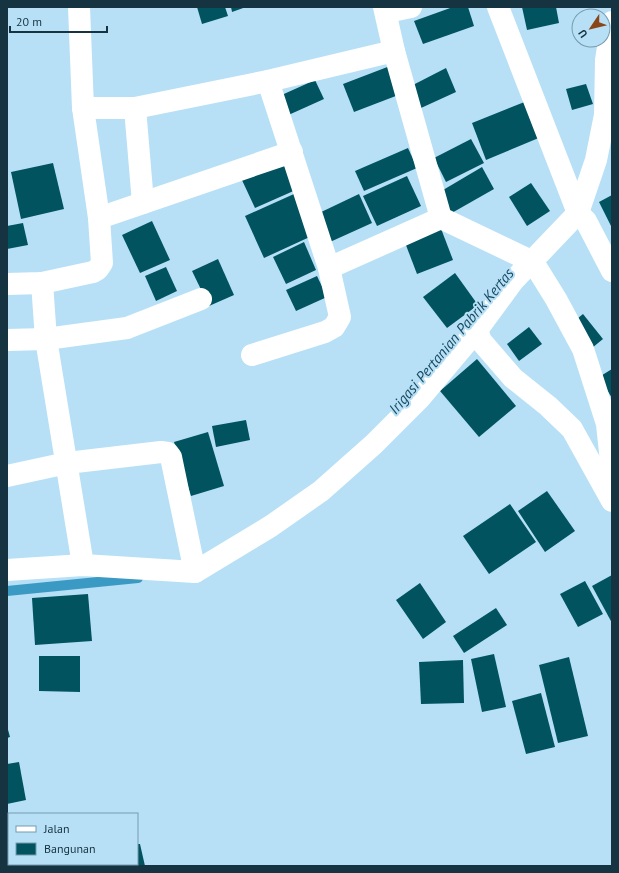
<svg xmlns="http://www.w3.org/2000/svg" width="619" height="873" viewBox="0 0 619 873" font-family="'PT Sans',sans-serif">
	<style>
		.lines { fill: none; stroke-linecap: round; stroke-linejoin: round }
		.stream { stroke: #3b9ac4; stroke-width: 10 }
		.building { fill: #00535f }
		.minor { stroke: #fff; stroke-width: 22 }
		.labels { text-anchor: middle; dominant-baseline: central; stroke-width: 4; stroke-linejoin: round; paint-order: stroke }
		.water-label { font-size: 15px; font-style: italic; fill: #174a61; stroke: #b7e0f6 }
	</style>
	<rect width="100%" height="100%" fill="#b7e0f6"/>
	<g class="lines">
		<polyline class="stream" points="7,591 138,578"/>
	</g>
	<g class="building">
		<polygon points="197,7 225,7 228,16 202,24"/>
		<polygon points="231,7 246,7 232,12"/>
		<polygon points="453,7 468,7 474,26 423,44 414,21"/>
		<polygon points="522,7 556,7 559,23 527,30"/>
		<polygon points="390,66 401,94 354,112 343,84"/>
		<polygon points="446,68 456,92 421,108 411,86"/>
		<polygon points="315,80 324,99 284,117 275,98"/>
		<polygon points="586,84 593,104 572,110 566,89"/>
		<polygon points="527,101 541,137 486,160 472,123"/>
		<polygon points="471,139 484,163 446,182 434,158"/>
		<polygon points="408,148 417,168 364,191 355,171"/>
		<polygon points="284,159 298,189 255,208 241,178"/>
		<polygon points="53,163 64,209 21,219 11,172"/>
		<polygon points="482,167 494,189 450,214 438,193"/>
		<polygon points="407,176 421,206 377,226 363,196"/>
		<polygon points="531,183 550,211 527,226 509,197"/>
		<polygon points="294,194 314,235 264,258 245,216"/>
		<polygon points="359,194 372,223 330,242 317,214"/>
		<polygon points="612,195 612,228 599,202"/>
		<polygon points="152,221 170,260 140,273 122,235"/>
		<polygon points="23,223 28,245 7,249 7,226"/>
		<polygon points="440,226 453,260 417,274 404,240"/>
		<polygon points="304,242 316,270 286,284 273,257"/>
		<polygon points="218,259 234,295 209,306 192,271"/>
		<polygon points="166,267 177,291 156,301 145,276"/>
		<polygon points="455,273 478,305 447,328 423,297"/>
		<polygon points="317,276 327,297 296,311 286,290"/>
		<polygon points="583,314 603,339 592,348 572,323"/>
		<polygon points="529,327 542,344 519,361 507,344"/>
		<polygon points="477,359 516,406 479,437 440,391"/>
		<polygon points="612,369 612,398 599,377"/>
		<polygon points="246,420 250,440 216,447 212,426"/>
		<polygon points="208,432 224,486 191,496 174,442"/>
		<polygon points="547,491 575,531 545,552 518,511"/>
		<polygon points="510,504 536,542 489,574 463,536"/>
		<polygon points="612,575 612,623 592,586"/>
		<polygon points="585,581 603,614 578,627 560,594"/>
		<polygon points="420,583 446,622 423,639 396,600"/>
		<polygon points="88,594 92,641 35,645 32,598"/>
		<polygon points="496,608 507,625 464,653 453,636"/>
		<polygon points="494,654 506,707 482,712 471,659"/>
		<polygon points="39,656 80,656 80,692 39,691"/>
		<polygon points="569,657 588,736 558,743 539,665"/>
		<polygon points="463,660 464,703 421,704 419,662"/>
		<polygon points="541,693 555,747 526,754 512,701"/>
		<polygon points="7,726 10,737 7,738"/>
		<polygon points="19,762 26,800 7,804 7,764"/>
		<polygon points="137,844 140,844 145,866 59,866 58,864 137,864"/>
	</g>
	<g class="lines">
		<g class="minor">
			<polyline points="384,7 394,51 441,218 533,262 556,299 583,349 607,424 612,471"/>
			<polyline points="498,7 578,213 586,221 612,271"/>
			<polyline points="387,12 411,7"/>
			<polyline points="83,108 135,108 268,81 394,51"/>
			<polyline points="135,108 143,203"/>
			<polyline points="99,218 292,152"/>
			<polyline points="329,268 441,218"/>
			<polyline points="42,283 46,339 83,565"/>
			<polyline points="7,284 42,283 93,272 98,269 102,263 99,218 83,108 79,7"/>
			<polyline points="477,330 481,341 513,378 548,406 572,429 612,501"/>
			<polyline points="7,340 46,339 127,328 201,299"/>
			<polyline points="252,355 325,332 334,327 340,317 329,268 268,81"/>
			<polyline points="7,476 67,463 161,452 168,453 171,457 195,572"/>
			<polyline points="7,570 83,565 195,572 271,526 321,491 374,444 420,398 477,330 513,281 578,213 596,160 605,115 606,60 612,22"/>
		</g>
	</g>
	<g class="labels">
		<g class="water-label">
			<text transform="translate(451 341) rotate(-50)">Irigasi Pertanian Pabrik Kertas</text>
		</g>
	</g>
	<rect width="619" height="873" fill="none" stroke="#153341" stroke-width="16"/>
	<rect x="8" y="813" width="130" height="52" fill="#b7e0f6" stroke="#769bae"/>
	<rect x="16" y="826" width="20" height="6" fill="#ffffff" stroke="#769bae"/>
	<text x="44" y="833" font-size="12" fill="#153341">Jalan</text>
	<rect x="16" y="843" width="20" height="12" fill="#00535f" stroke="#769bae"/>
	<text x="44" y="853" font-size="12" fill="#153341">Bangunan</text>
	<g transform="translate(591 28) rotate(235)"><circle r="19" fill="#b7e0f6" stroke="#769bae"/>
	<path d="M0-3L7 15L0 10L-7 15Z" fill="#894616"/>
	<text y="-6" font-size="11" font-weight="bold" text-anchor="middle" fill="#153341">U</text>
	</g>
	<path d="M10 26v6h97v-6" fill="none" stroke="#153341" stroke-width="2"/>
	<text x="16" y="26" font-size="12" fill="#153341" stroke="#b7e0f6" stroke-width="3" paint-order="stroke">20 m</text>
</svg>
